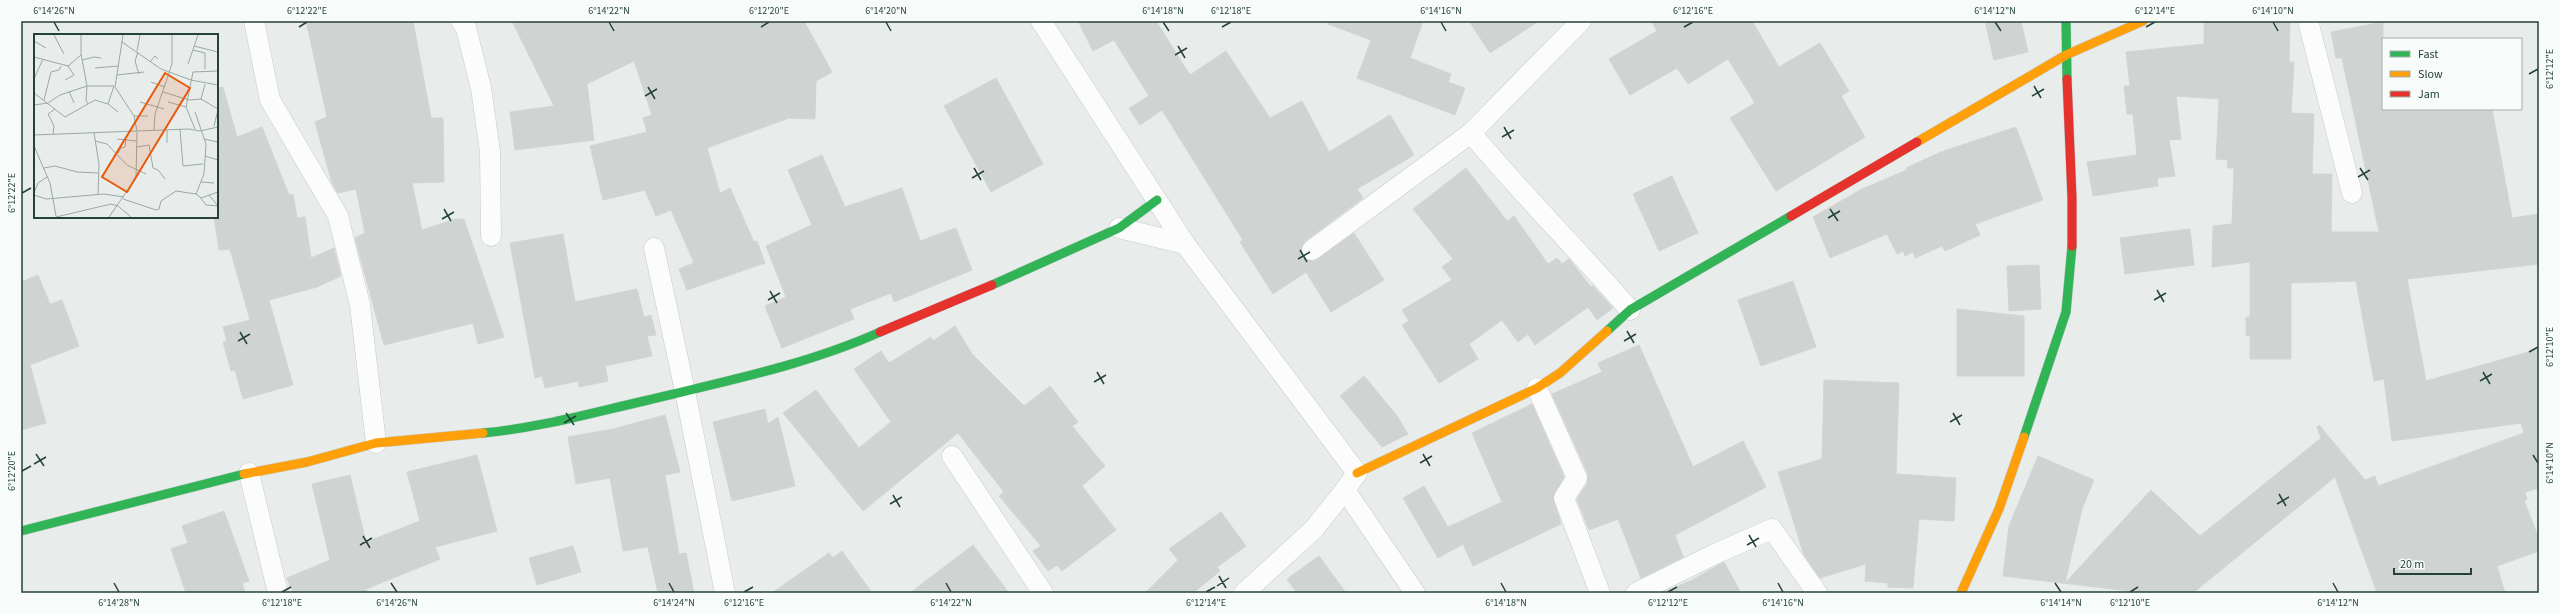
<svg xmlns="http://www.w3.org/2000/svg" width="2560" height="614" viewBox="0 0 2560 614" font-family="'Source Sans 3',sans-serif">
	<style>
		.building { fill: #cfd4d2; stroke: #d1d6d4 }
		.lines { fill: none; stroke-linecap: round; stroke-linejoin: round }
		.street-casing { stroke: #c5cac8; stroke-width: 21 }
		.fast-casing { stroke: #c3cbc8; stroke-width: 10 }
		.slow-casing { stroke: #c3cbc8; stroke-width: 10 }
		.jam-casing { stroke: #c3cbc8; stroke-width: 10 }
		.street { stroke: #fcfcfc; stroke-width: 20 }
		.fast { stroke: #30b455; stroke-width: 9 }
		.slow { stroke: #ff9f0a; stroke-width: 9 }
		.jam { stroke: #e5322d; stroke-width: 9 }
		.ticks { fill: none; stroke: #24423a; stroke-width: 1.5 }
		.inset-road { fill: none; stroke: #9aa9a4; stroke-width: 1 }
		.view { fill: #e8590c; fill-opacity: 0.15; stroke: #e8590c; stroke-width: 2 }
		.inset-edge { fill: none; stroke: #24423a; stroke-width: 2 }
		.neatline { fill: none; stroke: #24423a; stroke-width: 1.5 }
		.ticks-label { font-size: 10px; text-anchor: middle; fill: #24423a }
	</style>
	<rect width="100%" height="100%" fill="#e8edeb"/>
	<g class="building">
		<polygon points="306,21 413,21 431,118 443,118 444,182 412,183 422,230 456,219 464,219 504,337 478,344 473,323 384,345 355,238 365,233 356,189 338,193 332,183 315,122 327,117"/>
		<polygon points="512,21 804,21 832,72 816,81 815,119 789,118 707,148 720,193 730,188 754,242 757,241 765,263 687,290 679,269 694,263 671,210 656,216 645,190 603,200 590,146 647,132 643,118 652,115 634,61 587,84 594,140 515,150 510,112 554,106"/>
		<polygon points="1078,21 1156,21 1190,75 1226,51 1270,118 1302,101 1329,152 1390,115 1414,155 1357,189 1363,198 1305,241 1301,251 1303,257 1314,261 1354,233 1384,280 1331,312 1306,272 1273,294 1240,242 1243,240 1162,110 1140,125 1129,108 1149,96 1114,40 1093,51"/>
		<polygon points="1328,21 1423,21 1410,58 1451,74 1448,82 1465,88 1455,115 1357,78 1371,40 1328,24"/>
		<polygon points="1469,21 1539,21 1490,53"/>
		<polygon points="1651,21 1752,21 1779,67 1820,43 1849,91 1841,96 1865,137 1776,191 1730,118 1755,103 1728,59 1688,84 1677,68 1630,95 1609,59 1657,31"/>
		<polygon points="1985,21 2021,21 2028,52 1994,60"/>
		<polygon points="2204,21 2290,21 2289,62 2294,62 2291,113 2314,114 2312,174 2332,174 2331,232 2379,232 2342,58 2336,58 2331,32 2383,22 2383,109 2492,109 2512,218 2539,214 2539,264 2407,279 2426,381 2539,349 2539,488 2525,492 2527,499 2524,500 2539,539 2539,551 2497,566 2505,593 2377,593 2335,477 2193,593 2146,593 2003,576 2009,526 2038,456 2094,480 2082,509 2065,583 2151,490 2200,536 2321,438 2317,427 2319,425 2365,480 2375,476 2378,486 2524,433 2521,423 2392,441 2384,379 2374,381 2356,281 2291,283 2291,359 2250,359 2250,336 2246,335 2246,317 2250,317 2250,262 2212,267 2213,226 2232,224 2234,168 2227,168 2228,160 2216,159 2219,99 2176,96 2181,139 2169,140 2175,176 2157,178 2158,186 2093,196 2087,162 2137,155 2133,114 2127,114 2124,86 2130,86 2126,52 2204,44"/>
		<polygon points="996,78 1043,164 991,192 944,106"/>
		<polygon points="223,87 237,137 262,127 289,195 293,194 297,218 305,217 311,258 334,248 341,276 317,287 269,300 293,385 243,399 235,370 231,371 223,342 227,341 223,327 250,320 230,249 219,250 214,217 217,217 217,88"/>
		<polygon points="2016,127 2043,200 1975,224 1980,235 1945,251 1942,246 1915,258 1913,252 1905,256 1903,251 1897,254 1887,234 1830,258 1813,217 1862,189 1907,170 1906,168 1941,152"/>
		<polygon points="822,155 845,207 902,188 920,241 956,228 972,270 894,302 891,293 850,309 854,319 782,348 765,306 786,297 766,246 812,225 788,170"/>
		<polygon points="1466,168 1507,221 1514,216 1548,264 1557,258 1562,264 1569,259 1591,287 1593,286 1613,308 1597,320 1588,307 1535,345 1528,334 1518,342 1502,320 1469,344 1478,359 1439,383 1402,325 1409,321 1402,310 1452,280 1442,267 1453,259 1413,209"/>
		<polygon points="1672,176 1698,233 1659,251 1633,194"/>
		<polygon points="2190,229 2194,265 2125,274 2120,238"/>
		<polygon points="563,234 575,302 637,289 644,317 651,315 656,335 647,336 652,356 605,366 608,381 579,387 578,381 545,388 542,376 535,378 510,243"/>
		<polygon points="2039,265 2041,309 2009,311 2007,266"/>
		<polygon points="38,275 50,304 62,300 79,346 30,365 46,423 21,430 21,282"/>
		<polygon points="1793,281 1816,347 1761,366 1738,300"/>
		<polygon points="1957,309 2024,316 2024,376 1957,376"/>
		<polygon points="955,326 972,354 1024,406 1050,386 1078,422 1072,426 1105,466 1082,486 1116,530 1062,571 1057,565 1048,571 1033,551 1041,546 999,496 1004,492 958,433 863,511 783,413 816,390 859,448 891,422 854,369 881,351 889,363 931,337 933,341"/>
		<polygon points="1639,345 1693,467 1743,441 1766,487 1675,535 1683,557 1641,578 1618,519 1589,530 1577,499 1587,484 1588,474 1552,394 1602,372 1598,363"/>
		<polygon points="1364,376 1397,416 1408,434 1382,447 1340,396"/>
		<polygon points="1824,380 1899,383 1896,474 1956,478 1954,521 1919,519 1913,588 1888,587 1888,583 1865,581 1866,564 1820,578 1804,555 1778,472 1822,459"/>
		<polygon points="1532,404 1564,477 1553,497 1561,524 1473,566 1463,544 1438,558 1403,498 1424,486 1448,527 1502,502 1472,433"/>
		<polygon points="765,409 768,424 778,417 795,486 732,501 713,422"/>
		<polygon points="665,415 680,472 665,475 679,554 686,553 694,593 658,593 648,547 623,551 610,478 576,484 568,437 613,429"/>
		<polygon points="477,455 497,531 435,547 440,559 366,589 368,593 293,593 287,578 330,560 312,484 350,475 366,542 420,521 407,472"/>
		<polygon points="224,511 249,581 242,583 245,593 186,593 171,549 188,543 182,526"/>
		<polygon points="1221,512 1246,546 1217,567 1220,571 1193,593 1145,593 1178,560 1169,549"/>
		<polygon points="973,545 1009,593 910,593"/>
		<polygon points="573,546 581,572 537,585 529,558"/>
		<polygon points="842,551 872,593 772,593 829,553 833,558"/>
		<polygon points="1319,556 1346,593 1297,593 1287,579"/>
		<polygon points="1724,562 1741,593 1662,593 1692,580"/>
	</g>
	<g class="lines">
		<defs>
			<g id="street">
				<polyline points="254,21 270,100 338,216 360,305 376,443"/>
				<polyline points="461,21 466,28 481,88 490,152 491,236"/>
				<polyline points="1041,21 1185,244 1357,473 1345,490 1415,593"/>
				<path d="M1581,21L1471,133C1522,194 1578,250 1630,310"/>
				<polyline points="2308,21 2352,193"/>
				<polyline points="1119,228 1185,244"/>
				<polyline points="654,248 685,391 725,593"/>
				<polyline points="1312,250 1471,133"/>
				<polyline points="1537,388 1577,478 1564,498 1600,593"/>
				<polyline points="952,456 1043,593"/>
				<polyline points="249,473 278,593"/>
				<polyline points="1244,593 1313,530 1345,490"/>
				<polyline points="1636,593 1715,554 1772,529 1817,593"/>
			</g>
			<g id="fast">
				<polyline points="2066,21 2067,79"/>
				<polyline points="992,285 1119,228 1157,200"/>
				<polyline points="1607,331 1630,310 1791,216"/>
				<path d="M483,433C538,428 591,413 644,401C722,382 807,365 880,332"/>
				<polyline points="2024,437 2066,312 2072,246"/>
				<polyline points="21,531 244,474"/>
			</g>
			<g id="slow">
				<polyline points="1917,142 2066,55 2143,21"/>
				<polyline points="1357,473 1537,388 1560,373 1607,331"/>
				<polyline points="244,474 307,462 376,443 483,433"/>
				<polyline points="1961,593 1999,509 2024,437"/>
			</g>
			<g id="jam">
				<polyline points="2067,79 2072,198 2072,246"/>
				<polyline points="1791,216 1917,142"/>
				<polyline points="880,332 992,285"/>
			</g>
		</defs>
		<use href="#street" class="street-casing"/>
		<use href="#fast" class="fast-casing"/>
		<use href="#slow" class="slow-casing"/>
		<use href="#jam" class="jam-casing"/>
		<use href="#street" class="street"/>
		<use href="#fast" class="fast"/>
		<use href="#slow" class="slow"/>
		<use href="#jam" class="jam"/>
	</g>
	<path class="ticks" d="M54,22L59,31M609,22L614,31M886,22L891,31M1163,22L1169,31M1441,22L1446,31M1995,22L2001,31M2273,22L2278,31M299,27L307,22M761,27L769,22M1222,27L1231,22M1684,27L1693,22M2146,27L2155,22M1178,46L1185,58M1175,55L1187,48M2529,74L2538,69M2034,86L2041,98M648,87L655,99M645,96L657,89M2032,96L2044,89M1504,127L1511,139M1502,137L1514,130M974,168L981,180M2360,168L2368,180M2358,177L2370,170M972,178L984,171M22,193L31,188M444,209L451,221M1830,209L1838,221M1828,218L1840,211M442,219L454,212M1300,250L1307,262M1298,259L1310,252M2157,290L2164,302M770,291L777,303M768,300L780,293M2154,300L2166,293M1627,331L1634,343M240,332L247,344M238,341L250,334M1624,341L1636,334M2529,352L2538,347M1097,372L1104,384M2483,372L2490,384M2480,381L2492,374M1094,382L1106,375M566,413L574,425M1953,413L1960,425M1950,422L1962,415M564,423L576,416M36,454L44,466M1423,454L1430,466M2533,455L2538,463M1420,463L1432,456M34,464L46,457M22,471L31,466M2279,494L2286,506M893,495L900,507M890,504L902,497M2277,504L2289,497M1749,535L1756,547M363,536L370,548M360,545L372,538M1747,545L1759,538M1219,576L1226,588M114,583L119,592M391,583L397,592M669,583L674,592M946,583L951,592M1501,583L1506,592M1778,583L1783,592M2055,583L2061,592M2333,583L2338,592M1217,586L1229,578M282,592L291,587M744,592L753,587M1206,592L1215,587M1668,592L1677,587M2130,592L2138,587"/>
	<g transform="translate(34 34)">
		<rect width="184" height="184" fill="#e8edeb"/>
		<path class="inset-road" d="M20,1L30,20M47,1V20L53,52L52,67L54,70L61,66L74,70L80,52M89,1L81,53L100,82L103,97M0,7L12,14M88,8L127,35L157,46L184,51M160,12L184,18M159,16L171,19V35M103,17L106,1M104,18L101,27L105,40M0,23L34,32L47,21M48,26L60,23L67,24M116,28L121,22L124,25M154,30L164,1M61,34L84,32M83,41L110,38M0,45L9,25M31,46L40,41L34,32M117,48L131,53M35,57L40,69M129,58L155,66L167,65L184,75M0,59L31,83L54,70M167,65L171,50M10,66L17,38L25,36L27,32M106,68L130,75M134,68L152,73M74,70L84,78M0,71L14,69L26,61L53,52H80M161,78L172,110L170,140L162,160L167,164L184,158M100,82H114M180,92L184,76M146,95L149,132L169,130M161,95L152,73L159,38L184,37M120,96L121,80L138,30V1M60,99L65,130L64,161M19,100L20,92L14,80L21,75M0,101L155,95L166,97L184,93M83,105L103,107M170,105L184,108M61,107L73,110L93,131L112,140M133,109V96M0,112L16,149L22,182M103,113L115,111L119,134L124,136L131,145M84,119L87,114L91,113L92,105M171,122L184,126M10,134L21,132L43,138L64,139M167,148L180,149M0,159L4,149L13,143M0,161L12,165L70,160L90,163M175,161L184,172M166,163L172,171L184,172M89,165L122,176L125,175L127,167L142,157L162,160M22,183L77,170L84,172L97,183M75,183L102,144L103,98"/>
		<path class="view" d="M131,39L156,54L93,158L68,143Z"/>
		<rect width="184" height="184" class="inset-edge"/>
	</g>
	<rect width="2560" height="614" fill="none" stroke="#f7fbf9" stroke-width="44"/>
	<rect x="2382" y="38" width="140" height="72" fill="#f7fbf9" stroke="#a3b1ad"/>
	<rect x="2390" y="51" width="20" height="6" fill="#30b455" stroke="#a3b1ad"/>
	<text x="2418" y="58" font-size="12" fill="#24423a">Fast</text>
	<rect x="2390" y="71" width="20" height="6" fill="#ff9f0a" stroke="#a3b1ad"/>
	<text x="2418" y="78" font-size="12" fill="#24423a">Slow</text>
	<rect x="2390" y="91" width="20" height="6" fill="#e5322d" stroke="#a3b1ad"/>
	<text x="2418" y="98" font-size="12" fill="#24423a">Jam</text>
	<path d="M2394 568v6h77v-6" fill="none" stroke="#24423a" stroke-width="2"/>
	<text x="2400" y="568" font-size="12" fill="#24423a" stroke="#f7fbf9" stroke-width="3" paint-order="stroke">20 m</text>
	<rect x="22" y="22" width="2516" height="570" class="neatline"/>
	<g class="ticks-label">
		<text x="54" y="14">6°14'26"N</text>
		<text x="307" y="14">6°12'22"E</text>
		<text x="609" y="14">6°14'22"N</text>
		<text x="769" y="14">6°12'20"E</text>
		<text x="886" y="14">6°14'20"N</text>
		<text x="1163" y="14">6°14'18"N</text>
		<text x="1231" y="14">6°12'18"E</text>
		<text x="1441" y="14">6°14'16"N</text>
		<text x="1693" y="14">6°12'16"E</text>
		<text x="1995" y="14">6°14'12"N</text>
		<text x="2155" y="14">6°12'14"E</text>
		<text x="2273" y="14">6°14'10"N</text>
		<text transform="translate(2549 69) rotate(-90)" y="4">6°12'12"E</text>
		<text transform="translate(11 193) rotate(-90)" y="4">6°12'22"E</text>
		<text transform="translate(2549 347) rotate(-90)" y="4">6°12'10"E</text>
		<text transform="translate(2549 463) rotate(-90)" y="4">6°14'10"N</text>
		<text transform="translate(11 471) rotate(-90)" y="4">6°12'20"E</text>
		<text x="119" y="606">6°14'28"N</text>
		<text x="282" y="606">6°12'18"E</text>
		<text x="397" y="606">6°14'26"N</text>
		<text x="674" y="606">6°14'24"N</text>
		<text x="744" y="606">6°12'16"E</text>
		<text x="951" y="606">6°14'22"N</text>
		<text x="1206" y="606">6°12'14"E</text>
		<text x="1506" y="606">6°14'18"N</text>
		<text x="1668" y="606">6°12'12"E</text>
		<text x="1783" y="606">6°14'16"N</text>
		<text x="2061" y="606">6°14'14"N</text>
		<text x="2130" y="606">6°12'10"E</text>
		<text x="2338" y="606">6°14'12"N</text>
	</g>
</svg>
